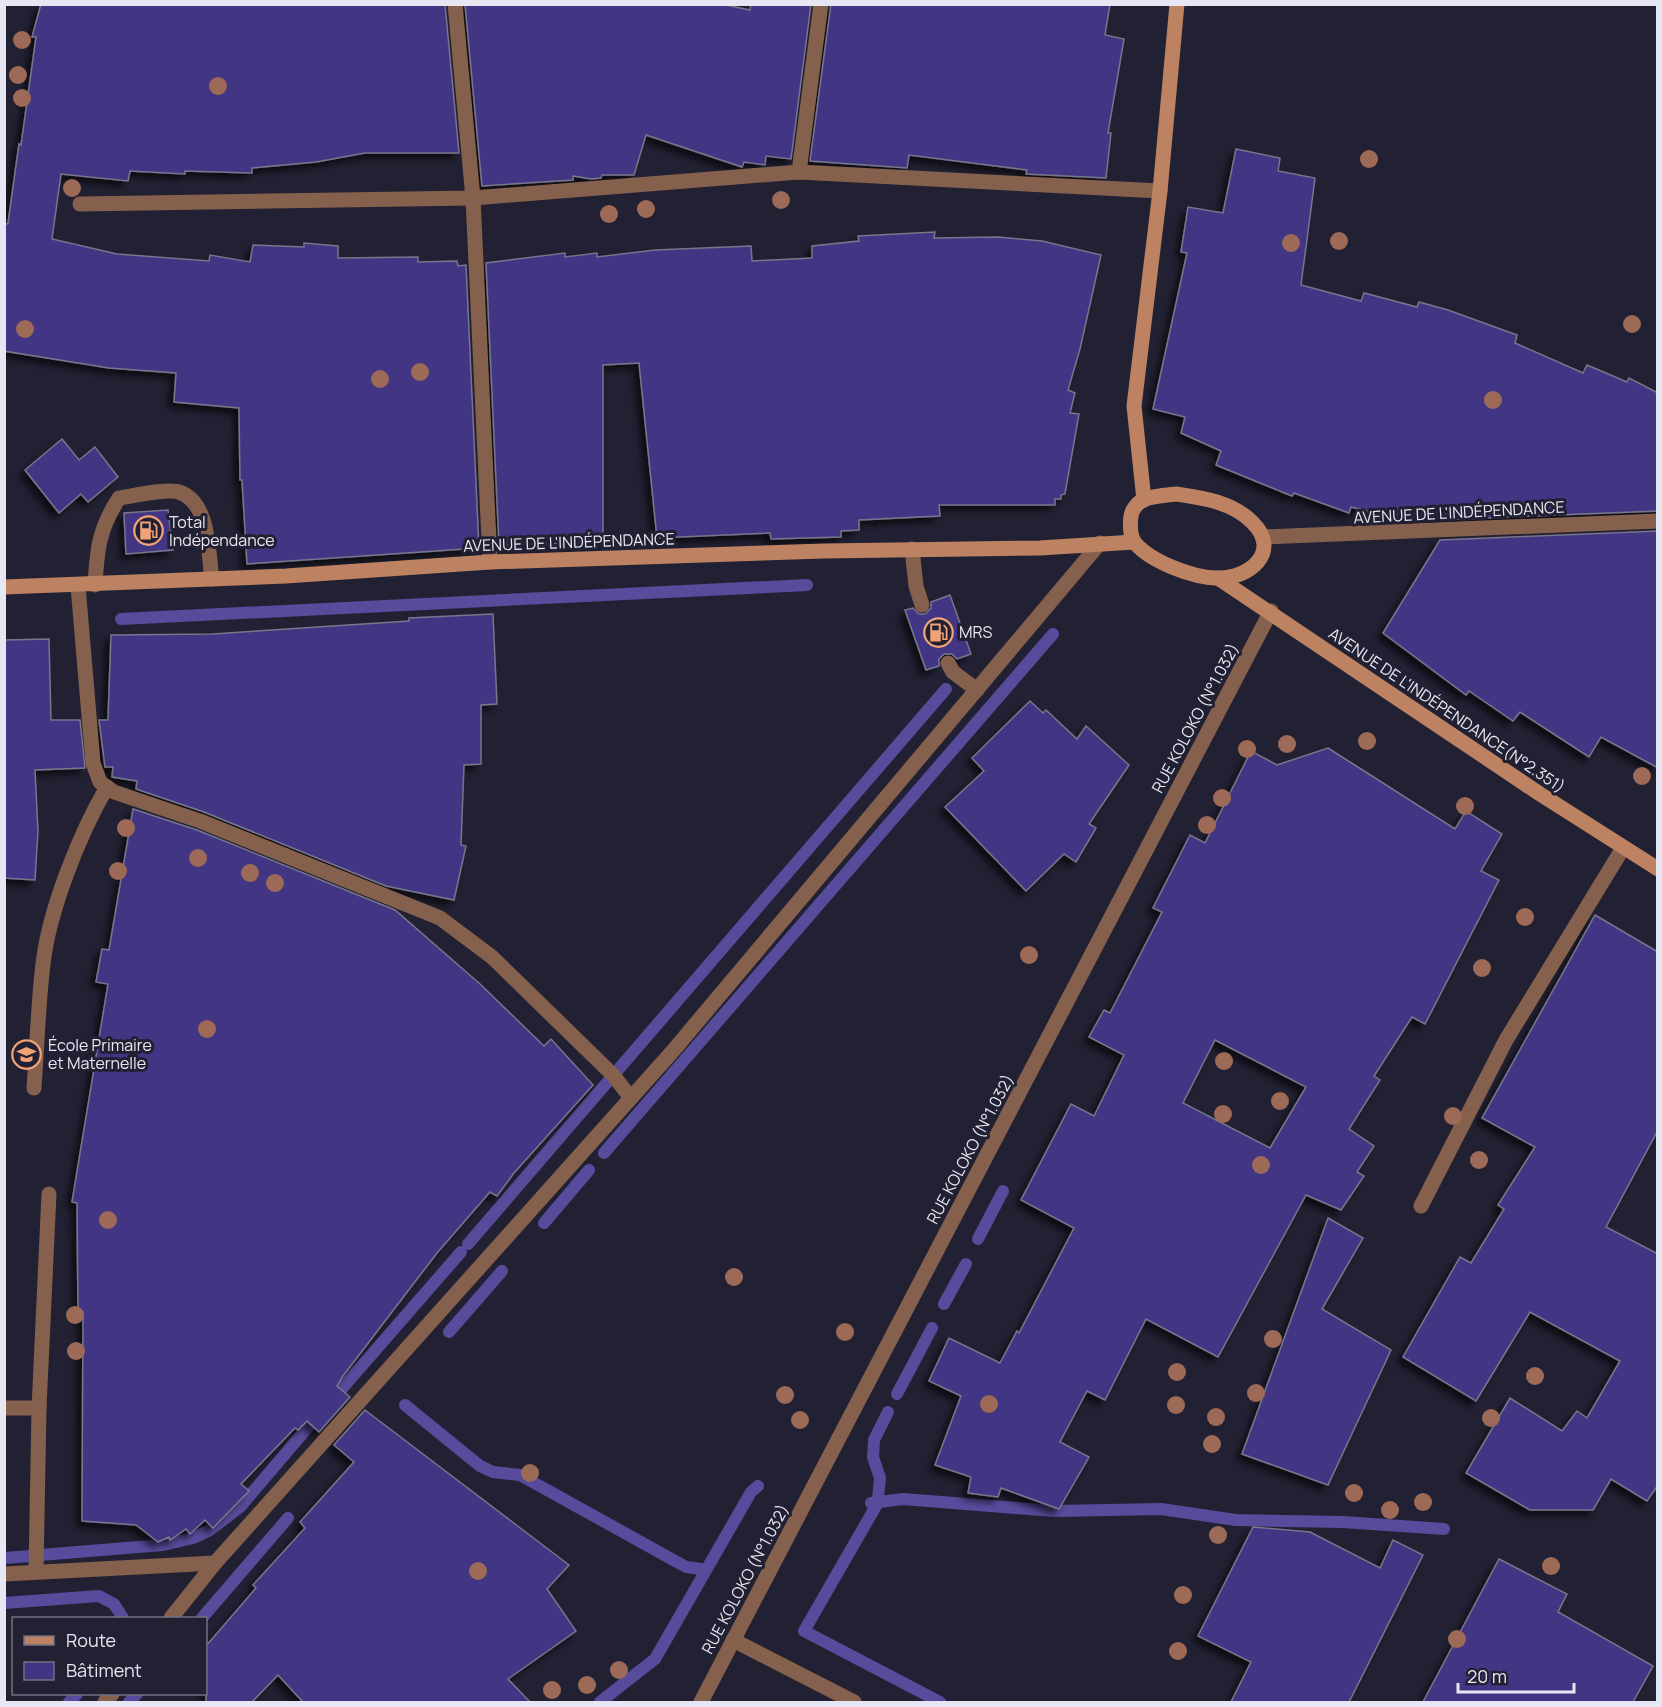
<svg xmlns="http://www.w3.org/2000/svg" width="1662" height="1707" viewBox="0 0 1662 1707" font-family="Manrope,sans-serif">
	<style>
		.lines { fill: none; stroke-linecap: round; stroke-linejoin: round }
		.stream { stroke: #574b9b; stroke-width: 12 }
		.building { fill: #433583; stroke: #77768c; stroke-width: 1.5; fill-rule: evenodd; filter: url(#shadow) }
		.service { stroke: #85604c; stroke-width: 15 }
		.minor { stroke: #85604c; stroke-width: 15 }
		.secondary { stroke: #bc8261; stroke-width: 15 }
		.tree { fill: #9c6a56 }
		.labels { text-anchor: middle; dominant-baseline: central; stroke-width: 6; stroke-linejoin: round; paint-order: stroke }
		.street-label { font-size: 16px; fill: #e7e7f3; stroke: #222133 }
		.poi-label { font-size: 16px; fill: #e7e7f3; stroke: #222133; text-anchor: start }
	</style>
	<defs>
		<filter id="shadow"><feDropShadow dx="-5.5" dy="5.5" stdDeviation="3" flood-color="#0009"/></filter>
	</defs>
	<rect width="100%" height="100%" fill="#222133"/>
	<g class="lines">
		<g class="stream">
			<polyline points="121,619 807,585"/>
			<polyline points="604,1153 1053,634"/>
			<polyline points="544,1223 589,1170"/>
			<polyline points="978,1239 1003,1191"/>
			<polyline points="468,1244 946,689"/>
			<polyline points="944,1304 966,1264"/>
			<polyline points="449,1332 502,1271"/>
			<polyline points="897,1394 932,1328"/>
			<polyline points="332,1400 461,1252"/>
			<polyline points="405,1405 480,1466 493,1472 520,1475 686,1567 701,1569"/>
			<polyline points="878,1498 880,1478 873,1457 874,1440 888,1412"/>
			<polyline points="871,1503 903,1499 1054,1511 1161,1509 1236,1520 1343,1522 1444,1529"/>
			<polyline points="876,1506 804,1631 940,1702"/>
			<polyline points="40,1555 163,1545 193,1538 210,1530 240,1507 320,1413"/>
			<polyline points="4,1558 30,1556"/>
			<polyline points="4,1603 99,1596 114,1604 123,1618"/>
			<polyline points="202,1618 288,1518"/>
			<polyline points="69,1702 77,1694"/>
			<polyline points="129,1702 137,1694"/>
			<polyline points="600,1702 655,1659 751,1492 758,1486"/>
		</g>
	</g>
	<g class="building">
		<polygon points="41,4 445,4 459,153 365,153 316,162 252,168 252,173 185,171 185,174 130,171 128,181 61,174 52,239 117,254 209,261 210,255 250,262 253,245 304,247 304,243 338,246 338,258 418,257 418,262 457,261 458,266 466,265 479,548 247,564 242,480 240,480 239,408 174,402 176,373 109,368 4,351 4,226 8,223 19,144 21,145 36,37 32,37"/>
		<polygon points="465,4 721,4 750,10 751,4 811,4 791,159 766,156 765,165 744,162 742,167 646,135 634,175 602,175 601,178 591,179 573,176 573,180 482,186"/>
		<polygon points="831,4 1110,4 1105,35 1124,39 1108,133 1111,133 1106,178 1026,174 1027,170 909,155 907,168 810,161"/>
		<polygon points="1236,149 1280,158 1278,171 1315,178 1301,285 1361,301 1364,293 1417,307 1419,302 1448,310 1517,335 1515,343 1583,373 1587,365 1627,382 1629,378 1658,393 1658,511 1408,521 1351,507 1349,513 1294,493 1292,496 1216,465 1221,451 1181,433 1185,417 1153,409 1187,253 1181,252 1188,207 1223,213"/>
		<polygon points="935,232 934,238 998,237 1042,241 1101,255 1080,349 1068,390 1075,393 1070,413 1079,414 1065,494 1061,495 1061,499 1055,499 1055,505 939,505 940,516 859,520 859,530 841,531 841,537 771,539 770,533 657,538 639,363 603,365 603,542 499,545 486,263 565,253 565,257 597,253 597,257 655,250 751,246 752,261 812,258 812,246 859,241 858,236"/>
		<polygon points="62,439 79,460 95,447 118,477 88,502 81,494 59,513 25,470"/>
		<polygon points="168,510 173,550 126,554 124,513"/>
		<polygon points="1658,531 1658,768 1601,737 1589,757 1520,712 1513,721 1469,691 1466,695 1383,633 1440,540"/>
		<polygon points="950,595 971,654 957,659 952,654 944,654 939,659 939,666 926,670 905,610 913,608 919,614 925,614 931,608 931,602"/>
		<polygon points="493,614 497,704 481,705 481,764 464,765 461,845 466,846 454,900 386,886 204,812 136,789 137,781 112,777 113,767 105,767 99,720 108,720 111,635 213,634 409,621 409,618"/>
		<polygon points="49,639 51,720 80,720 85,768 35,770 38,831 35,880 4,878 4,640"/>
		<polygon points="1030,701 1043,713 1046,710 1077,739 1086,726 1129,765 1089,824 1096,828 1076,862 1064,854 1026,891 945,807 984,771 972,758"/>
		<path d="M1328,748L1455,829L1466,811L1502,834L1481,871L1499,880L1425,1024L1412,1017L1374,1076L1380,1080L1349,1129L1374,1146L1357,1172L1364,1176L1341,1210L1306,1195L1218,1357L1146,1319L1105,1400L1087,1391L1060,1442L1089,1457L1059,1509L1001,1488L998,1497L968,1493L971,1477L935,1465L961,1396L929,1381L949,1338L1000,1363L1017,1331L1019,1333L1074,1228L1021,1200L1071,1104L1094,1116L1124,1055L1089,1037L1104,1010L1110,1013L1162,912L1153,908L1190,835L1205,843L1251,751L1277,765ZM1215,1040L1306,1087L1270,1148L1183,1103Z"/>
		<polygon points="133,809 197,830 395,910 480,984 544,1046 551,1039 593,1085 514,1173 497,1196 490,1192 437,1253 343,1376 337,1386 350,1397 319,1432 307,1421 298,1430 295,1428 241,1484 249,1491 213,1528 205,1520 190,1534 186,1529 170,1540 169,1537 158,1542 136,1525 82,1521 83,1312 78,1311 77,1203 72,1202 108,984 96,982 102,949 109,950"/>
		<polygon points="1595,915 1658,952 1658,1130 1606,1227 1658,1254 1658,1485 1647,1501 1611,1479 1593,1510 1530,1510 1466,1473 1510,1398 1562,1431 1577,1411 1587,1418 1620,1361 1530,1312 1476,1401 1403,1357 1460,1257 1471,1263 1504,1209 1498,1205 1535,1147 1482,1118"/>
		<polygon points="1328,1218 1363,1238 1322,1309 1391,1350 1328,1485 1242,1454"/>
		<polygon points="365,1410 569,1565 547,1589 576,1631 508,1679 530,1702 303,1702 278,1675 252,1702 206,1702 206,1646 256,1588 253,1585 305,1528 300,1522 354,1462 334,1445"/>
		<polygon points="1253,1527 1310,1532 1380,1568 1393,1540 1423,1555 1349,1702 1231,1702 1251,1662 1198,1636"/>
		<polygon points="1499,1559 1567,1594 1558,1612 1653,1666 1633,1702 1423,1702"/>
	</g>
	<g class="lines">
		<g class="service">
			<polyline points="912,549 916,586 922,605"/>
			<path d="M95,585C97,549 99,529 119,498C132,496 168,488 179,492C210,502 208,553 212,579"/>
			<polyline points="948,663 953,672 977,690"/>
			<path d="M34,1088C37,1047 38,1005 43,964C49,910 80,833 107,787"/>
			<polyline points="1421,1206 1506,1040 1623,848"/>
		</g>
		<g class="minor">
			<polyline points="455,4 473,198 490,562"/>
			<polyline points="799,172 821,4"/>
			<polyline points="80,204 473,198 799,172 1160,191"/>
			<polyline points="1262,537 1658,521"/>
			<polyline points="78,586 93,763 100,782 114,792 200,821 440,918 492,957 613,1075 631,1098"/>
			<polyline points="4,1408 39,1408"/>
			<polyline points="36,1571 39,1408 49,1194"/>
			<polyline points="4,1574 215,1563"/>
			<polyline points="171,1618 215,1563 672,1052 1100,543"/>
			<polyline points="733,1640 854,1702"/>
			<polyline points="105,1702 112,1694"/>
			<polyline points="701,1702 1271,611"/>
		</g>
		<g class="secondary">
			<path d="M1176,494C1203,498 1232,502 1252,522C1282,551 1250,579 1217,578C1194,578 1151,562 1135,543C1130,536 1130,524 1131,516C1132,509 1138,502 1145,499C1154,496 1167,495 1176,494Z"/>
			<polyline points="1144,500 1134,406 1160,191 1177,4"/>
			<polyline points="1218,578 1540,794 1658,869"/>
			<polyline points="4,587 286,576 490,562 824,551 1040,548 1134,542"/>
		</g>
	</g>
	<g class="tree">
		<circle cx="22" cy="40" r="9"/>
		<circle cx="18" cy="75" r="9"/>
		<circle cx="218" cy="86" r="9"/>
		<circle cx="22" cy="98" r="9"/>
		<circle cx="1369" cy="159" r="9"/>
		<circle cx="72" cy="188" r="9"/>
		<circle cx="781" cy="200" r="9"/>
		<circle cx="646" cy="209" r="9"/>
		<circle cx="609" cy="214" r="9"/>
		<circle cx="1339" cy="241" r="9"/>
		<circle cx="1291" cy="243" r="9"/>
		<circle cx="1632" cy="324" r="9"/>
		<circle cx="25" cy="329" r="9"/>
		<circle cx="420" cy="372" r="9"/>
		<circle cx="380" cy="379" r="9"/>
		<circle cx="1493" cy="400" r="9"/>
		<circle cx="1367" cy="741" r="9"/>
		<circle cx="1287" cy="744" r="9"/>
		<circle cx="1247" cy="749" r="9"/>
		<circle cx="1642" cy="776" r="9"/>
		<circle cx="1222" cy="798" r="9"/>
		<circle cx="1465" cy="806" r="9"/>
		<circle cx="1207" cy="825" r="9"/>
		<circle cx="126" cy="828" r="9"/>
		<circle cx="198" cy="858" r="9"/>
		<circle cx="118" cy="871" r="9"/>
		<circle cx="250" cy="873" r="9"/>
		<circle cx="275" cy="883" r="9"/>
		<circle cx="1525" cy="917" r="9"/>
		<circle cx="1029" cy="955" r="9"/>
		<circle cx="1482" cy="968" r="9"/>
		<circle cx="207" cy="1029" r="9"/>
		<circle cx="1224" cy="1061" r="9"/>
		<circle cx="1280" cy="1101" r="9"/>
		<circle cx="1223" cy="1114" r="9"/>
		<circle cx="1453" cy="1116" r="9"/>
		<circle cx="1479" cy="1160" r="9"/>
		<circle cx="1261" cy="1165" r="9"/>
		<circle cx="108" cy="1220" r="9"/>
		<circle cx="734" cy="1277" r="9"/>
		<circle cx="75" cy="1315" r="9"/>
		<circle cx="845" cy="1332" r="9"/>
		<circle cx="1273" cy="1339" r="9"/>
		<circle cx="76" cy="1351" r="9"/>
		<circle cx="1177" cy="1372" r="9"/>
		<circle cx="1535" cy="1376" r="9"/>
		<circle cx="1256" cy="1393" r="9"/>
		<circle cx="785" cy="1395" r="9"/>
		<circle cx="989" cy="1404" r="9"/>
		<circle cx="1176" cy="1405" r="9"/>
		<circle cx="1216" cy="1417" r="9"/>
		<circle cx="1491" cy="1418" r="9"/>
		<circle cx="800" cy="1420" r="9"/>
		<circle cx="1212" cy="1444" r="9"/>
		<circle cx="530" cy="1473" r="9"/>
		<circle cx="1354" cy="1493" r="9"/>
		<circle cx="1423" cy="1502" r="9"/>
		<circle cx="1390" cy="1510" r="9"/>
		<circle cx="1218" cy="1535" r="9"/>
		<circle cx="1551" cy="1566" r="9"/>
		<circle cx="478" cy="1571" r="9"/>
		<circle cx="1183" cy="1595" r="9"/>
		<circle cx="1457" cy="1639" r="9"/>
		<circle cx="1178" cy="1651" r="9"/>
		<circle cx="619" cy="1670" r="9"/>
		<circle cx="587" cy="1685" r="9"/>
		<circle cx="552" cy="1690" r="9"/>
	</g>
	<defs>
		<symbol id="fuel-ring" viewBox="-11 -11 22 22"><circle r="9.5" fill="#222133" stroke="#efa377" stroke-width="1.5"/><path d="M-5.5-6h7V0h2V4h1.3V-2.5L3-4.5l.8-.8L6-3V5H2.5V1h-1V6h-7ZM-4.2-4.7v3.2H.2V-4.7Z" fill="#efa377"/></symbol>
		<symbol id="school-ring" viewBox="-11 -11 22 22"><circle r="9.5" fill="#222133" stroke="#efa377" stroke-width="1.5"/><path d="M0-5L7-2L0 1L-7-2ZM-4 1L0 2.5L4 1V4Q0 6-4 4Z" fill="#efa377"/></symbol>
	</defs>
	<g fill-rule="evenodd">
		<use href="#fuel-ring" x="132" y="514" width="33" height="33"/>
		<use href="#fuel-ring" x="922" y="616" width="33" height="33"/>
		<use href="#school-ring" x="10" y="1038" width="33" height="33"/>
	</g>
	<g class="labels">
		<g class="street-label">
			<text transform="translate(1459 512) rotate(-3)">AVENUE DE L'INDÉPENDANCE</text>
			<text transform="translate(569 542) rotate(-2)">AVENUE DE L'INDÉPENDANCE</text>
			<text transform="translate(1447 710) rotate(34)">AVENUE DE L'INDÉPENDANCE(N°2.351)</text>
			<text transform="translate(1195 718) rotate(-62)">RUE KOLOKO (N°1.032)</text>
			<text transform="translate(970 1149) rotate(-62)">RUE KOLOKO (N°1.032)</text>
			<text transform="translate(745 1579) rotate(-62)">RUE KOLOKO (N°1.032)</text>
		</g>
		<g class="poi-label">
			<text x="169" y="522">Total<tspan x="169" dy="18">Indépendance</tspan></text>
			<text x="959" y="632">MRS</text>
			<text x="48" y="1045">École Primaire<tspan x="48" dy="18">et Maternelle</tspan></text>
		</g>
	</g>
	<rect width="1662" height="1707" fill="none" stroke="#e7e7f3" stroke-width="12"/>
	<rect x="12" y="1617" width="195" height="78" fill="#222133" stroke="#717080" stroke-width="1.5"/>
	<rect x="24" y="1636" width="30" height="9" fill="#bc8261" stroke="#717080" stroke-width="1.5"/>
	<text x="66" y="1647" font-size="18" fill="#e7e7f3">Route</text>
	<rect x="24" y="1662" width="30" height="18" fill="#433583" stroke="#717080" stroke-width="1.5"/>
	<text x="66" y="1677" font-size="18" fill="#e7e7f3">Bâtiment</text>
	<path d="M1458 1683v9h116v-9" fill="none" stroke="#e7e7f3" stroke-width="3"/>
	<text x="1467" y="1683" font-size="18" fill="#e7e7f3" stroke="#222133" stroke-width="4.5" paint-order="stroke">20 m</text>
</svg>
